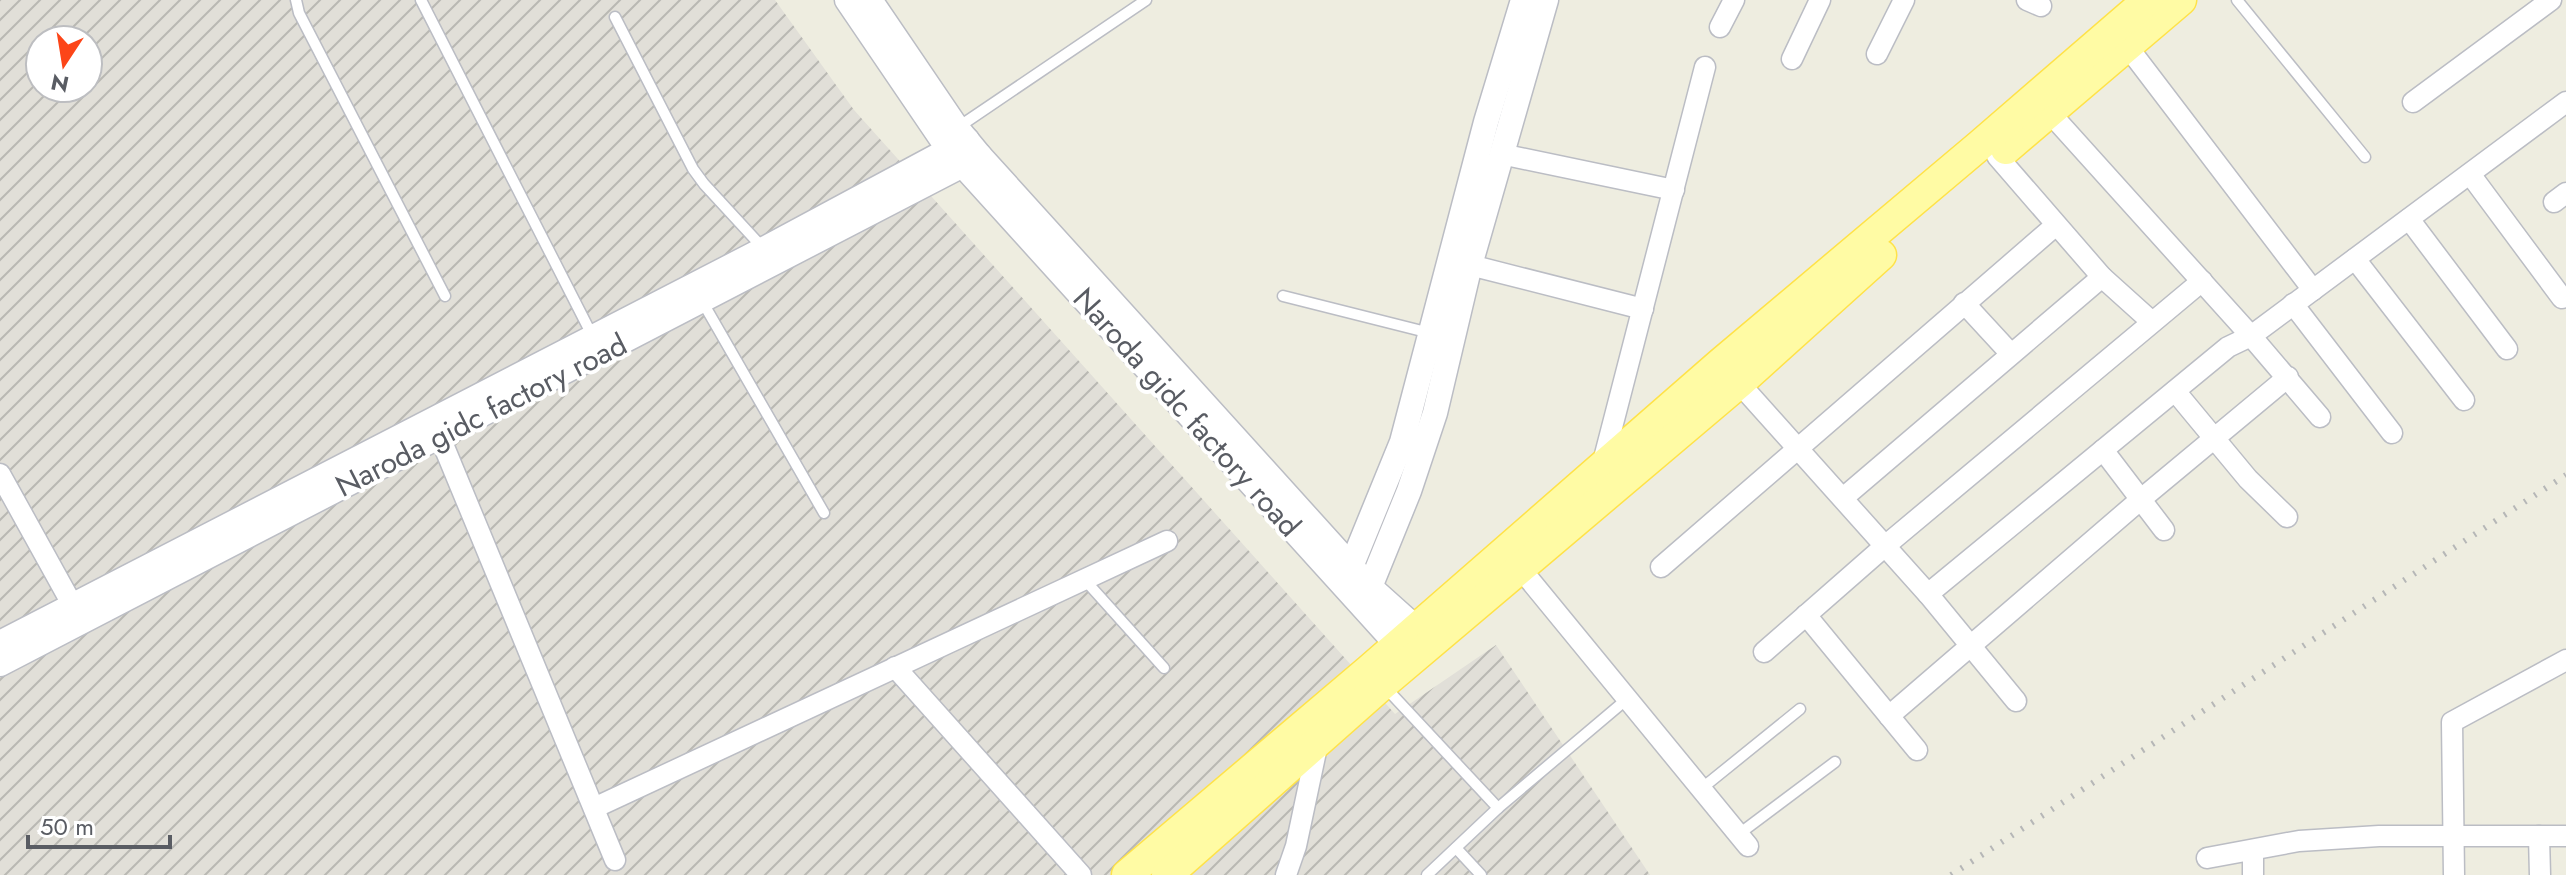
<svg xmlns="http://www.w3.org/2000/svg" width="2566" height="875" viewBox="0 0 2566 875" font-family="Jost,sans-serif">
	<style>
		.industrial { fill: url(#industrial-furrows); fill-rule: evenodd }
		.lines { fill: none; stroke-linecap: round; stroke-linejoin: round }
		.service-casing { stroke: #bbbdc4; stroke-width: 13 }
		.minor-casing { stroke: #bbbdc4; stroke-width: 23 }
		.tertiary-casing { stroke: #bbbdc4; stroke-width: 27 }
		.primary-casing { stroke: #ffe248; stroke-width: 33 }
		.service { stroke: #fff; stroke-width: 10 }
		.minor { stroke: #fff; stroke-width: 20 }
		.tertiary { stroke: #fff; stroke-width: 24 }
		.primary { stroke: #fffba4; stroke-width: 30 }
		.rail { stroke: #b6b7b7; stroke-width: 6; stroke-dasharray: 2 10; stroke-linecap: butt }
		.labels { text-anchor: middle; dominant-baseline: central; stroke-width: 8; stroke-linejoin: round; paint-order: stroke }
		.street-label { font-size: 30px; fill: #595c63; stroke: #fff }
	</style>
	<defs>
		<pattern id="industrial-furrows" width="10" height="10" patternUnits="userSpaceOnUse" patternTransform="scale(2)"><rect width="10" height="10" fill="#e1dfd8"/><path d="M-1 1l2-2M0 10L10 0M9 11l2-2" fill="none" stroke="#b9b8b3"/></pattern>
	</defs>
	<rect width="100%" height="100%" fill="#eeede0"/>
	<path class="industrial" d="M0,0H775L854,110L1395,714L1496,645L1650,875H0ZM40,40H88V88H40Z"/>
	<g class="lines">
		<defs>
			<g id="service">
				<polyline points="296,0 299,13 445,296"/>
				<polyline points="421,0 593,337"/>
				<polyline points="2237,0 2365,157"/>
				<polyline points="615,17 693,169 704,184 764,249"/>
				<polyline points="957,128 1146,0"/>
				<polyline points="1283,296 1430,333"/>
				<polyline points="702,301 824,513"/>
				<polyline points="1084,579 1164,668"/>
				<polyline points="1385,687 1498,808"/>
				<polyline points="1701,789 1800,709"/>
				<polyline points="1739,834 1835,762"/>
				<polyline points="1456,848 1481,875"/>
				<polyline points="1427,875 1498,808 1627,699"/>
			</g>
			<g id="minor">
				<polyline points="2027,0 2041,6"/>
				<polyline points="1720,27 1734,0"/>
				<polyline points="2127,46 2313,290"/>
				<polyline points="1877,54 1904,0"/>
				<polyline points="1792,59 1820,0"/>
				<polyline points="2413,102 2551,0"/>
				<polyline points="2050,113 2251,336 2566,102"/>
				<polyline points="1501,154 1674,190"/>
				<polyline points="1997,156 2102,277 2152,322"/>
				<polyline points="2470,174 2562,298"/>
				<polyline points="2554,202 2566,193"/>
				<polyline points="2409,219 2507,349"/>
				<polyline points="2355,259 2464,400"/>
				<polyline points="1470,265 1643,309"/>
				<polyline points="1964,303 2011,354"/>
				<polyline points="2293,304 2392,433"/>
				<polyline points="1739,383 1928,594 2228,347 2251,336 2320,417"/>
				<polyline points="2175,391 2248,479 2287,517"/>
				<polyline points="440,437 615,860"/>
				<polyline points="2103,450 2164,530"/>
				<polyline points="1602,466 1705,67"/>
				<polyline points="0,474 73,606"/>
				<polyline points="1843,498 2102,277"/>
				<polyline points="1661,567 2056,225"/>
				<polyline points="1520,568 1748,846"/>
				<polyline points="1928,594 2016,701"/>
				<polyline points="1806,615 1917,750"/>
				<polyline points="1764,652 1885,546 2202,281"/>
				<polyline points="895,667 1081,875"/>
				<polyline points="1889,716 2140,500 2288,377"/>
				<polyline points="594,808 1167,541"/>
				<polyline points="2539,836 2540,875"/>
				<polyline points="2207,858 2299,841 2379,836 2566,836"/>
				<polyline points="1286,875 1296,846 1318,742"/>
				<polyline points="2253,875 2253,850"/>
				<polyline points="2454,875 2452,722 2566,660"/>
			</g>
			<g id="tertiary">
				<polyline points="847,0 949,150 1410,659"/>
				<polyline points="870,0 957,128 980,156 1370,587 1428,639"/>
				<polyline points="1346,579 1402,442 1486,122 1523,0"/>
				<polyline points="1364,597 1370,587 1409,491 1435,413 1470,265 1546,0"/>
				<polyline points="0,643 764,249 967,140"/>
				<polyline points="0,664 980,156"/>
			</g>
			<g id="primary">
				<polyline points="2006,149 2181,0"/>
				<polyline points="1127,875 1369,670 1721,363 1980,145 2148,0"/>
				<polyline points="1167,875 1383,684 1739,383 1881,255"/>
			</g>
		</defs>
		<use href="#service" class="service-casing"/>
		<use href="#minor" class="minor-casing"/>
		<use href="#tertiary" class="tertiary-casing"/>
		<use href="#primary" class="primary-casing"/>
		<use href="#service" class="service"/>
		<use href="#minor" class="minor"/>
		<use href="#tertiary" class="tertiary"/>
		<use href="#primary" class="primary"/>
		<polyline class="rail" points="1951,875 2566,475"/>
	</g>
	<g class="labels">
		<g class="street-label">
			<text transform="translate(1187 412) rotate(48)">Naroda gidc factory road</text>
			<text transform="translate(481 415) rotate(-27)">Naroda gidc factory road</text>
		</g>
	</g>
	<g transform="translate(64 64) rotate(192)"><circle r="38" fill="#ffffff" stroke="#bdbec1" stroke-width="2"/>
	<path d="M0-6L14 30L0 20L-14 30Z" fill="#fc4518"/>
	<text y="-12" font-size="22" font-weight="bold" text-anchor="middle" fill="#595c63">N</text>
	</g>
	<path d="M28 835v12h142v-12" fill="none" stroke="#595c63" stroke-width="4"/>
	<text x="40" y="835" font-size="24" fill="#595c63" stroke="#ffffff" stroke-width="6" paint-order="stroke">50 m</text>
</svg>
